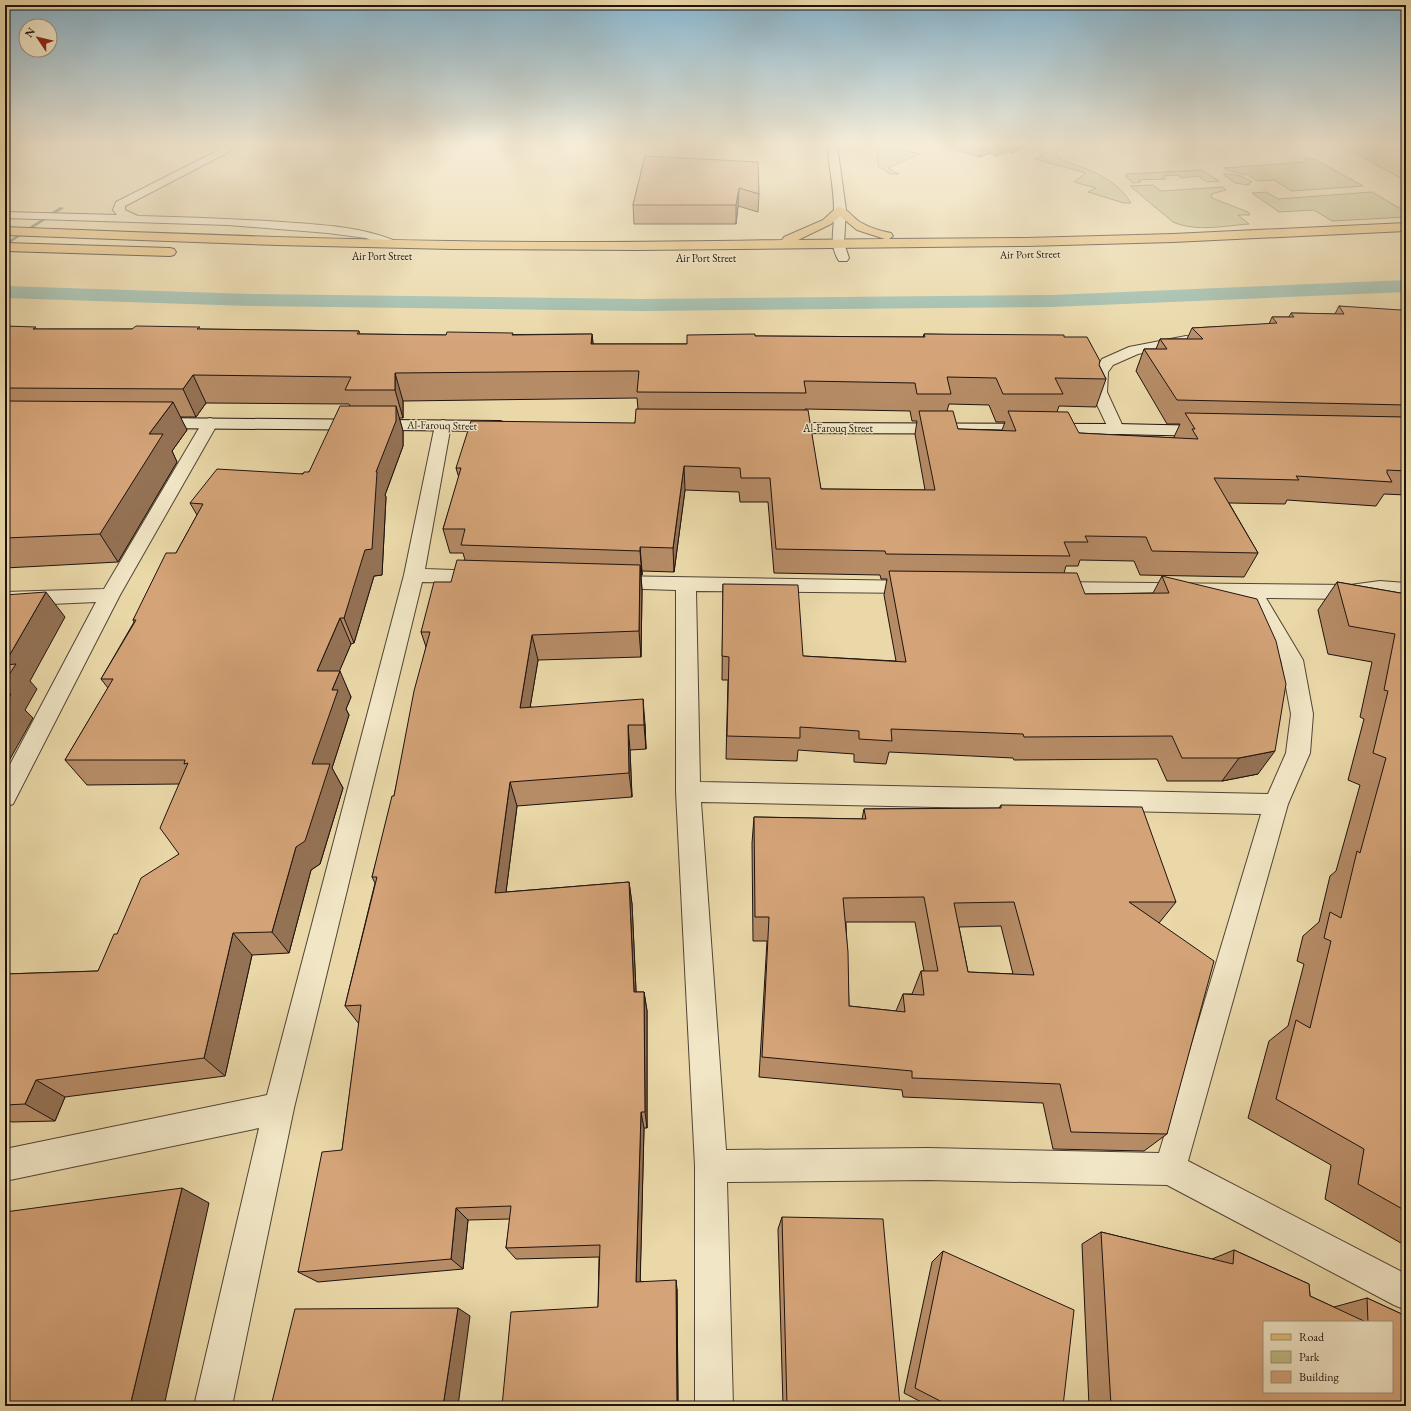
<svg xmlns="http://www.w3.org/2000/svg" width="1411" height="1411" viewBox="0 0 1411 1411" font-family="'EB Garamond',serif">
	<style>
		.green { fill: #bebc83; stroke: #6e6848 }
		.lines { fill: none; stroke-linecap: round; stroke-linejoin: round }
		.stream { fill: #68776c; fill-rule: evenodd }
		.canal { fill: #98b9aa; fill-rule: evenodd }
		.street-casing { stroke: #524434; stroke-width: 2 }
		.secondary-casing { stroke: #1f130e; stroke-width: 2 }
		.primary-casing { stroke: #1f130e; stroke-width: 2 }
		.street { fill: #f1e6c6; fill-rule: evenodd }
		.secondary { fill: #f1e6c6; fill-rule: evenodd }
		.primary { fill: #e5bc74; fill-rule: evenodd }
		.wall { fill: #b68c67; stroke: #1f130e; fill-rule: evenodd }
		.shaded-wall { fill: #947254; stroke: #1f130e }
		.building { fill: #d4a378; stroke: #1f130e; fill-rule: evenodd }
		.labels { text-anchor: middle; dominant-baseline: central; stroke-width: 3; stroke-linejoin: round; paint-order: stroke }
		.far-street-label { font-size: 11px; fill: #1f130e; stroke: #f1e6c6 }
	</style>
	<rect width="100%" height="100%" fill="#ead8a8"/>
	<filter id="stains"><feTurbulence type="fractalNoise" baseFrequency=".005" numOctaves="4"/><feColorMatrix values="0 0 0 0 .2 0 0 0 0 .09 0 0 0 0 .02 0 0 0 .5 -.17"/></filter>
	<radialGradient id="worn" r=".72"><stop offset=".6" stop-color="#630" stop-opacity="0"/><stop offset="1" stop-color="#630" stop-opacity=".3"/></radialGradient>
	<g class="green">
		<polygon points="878,145 887,145 919,154 888,168 899,174 890,174 878,166"/>
		<path d="M1061,145H1079L1062,148L1056,154C1062,162 1072,163 1081,167C1101,174 1119,184 1131,203H1124L1088,192L1096,188L1074,182L1086,173L1035,159Z"/>
		<polygon points="1340,145 1406,145 1406,181"/>
		<polygon points="1303,158 1314,159 1363,186 1292,191 1274,180 1258,181 1248,175 1229,171 1224,168 1307,162"/>
		<path d="M1202,170L1219,181L1207,182L1198,176L1181,178L1178,175L1163,176L1166,179C1156,180 1148,179 1138,180L1141,182L1133,183L1125,176L1127,174Z"/>
		<polygon points="1223,174 1239,175 1252,182 1248,185 1235,183"/>
		<path d="M1153,185L1161,191L1223,187L1226,190L1211,194L1212,198L1248,212L1250,215H1238L1249,224C1223,226 1196,232 1173,222L1130,186Z"/>
		<polygon points="1266,192 1278,199 1372,192 1406,212 1406,217 1332,221 1314,210 1279,212 1252,193"/>
	</g>
	<g class="lines">
		<polygon class="stream" points="60,207 64,208 5,246 5,243"/>
		<polygon class="canal" points="1406,280 1406,292 1052,307 643,311 250,306 5,298 5,286 250,294 643,299 1052,295"/>
		<defs>
			<g id="street">
				<path d="M229,145H242L125,206V210L138,216C186,217 234,219 282,222C321,225 357,226 393,240L395,243L393,246H385L366,238L328,233L228,225L5,218V212L117,215L113,210L116,202Z"/>
				<polygon points="1186,336 1191,337 1193,340 1191,343 1138,354 1113,365 1108,372 1107,392 1124,429 1122,432 1116,434 1110,432 1091,392 1094,372 1102,359 1129,347"/>
				<polygon points="210,418 216,420 218,423 120,595 13,804 5,807 5,774 96,602 5,606 5,592 104,589 202,423 204,420"/>
				<polygon points="443,420 449,422 451,425 425,569 481,571 488,573 491,577 488,581 481,583 422,582 294,1108 232,1406 194,1406 259,1128 5,1181 5,1149 267,1095 404,575 435,425 437,422"/>
				<path d="M612,576L915,581L922,582L925,587L922,592L915,593L696,591L700,782L1268,794L1286,753L1291,714L1281,660L1246,597L1054,596L1047,594L1044,589L1047,584L1054,582L1350,585L1380,581L1406,583V597L1380,593L1350,599L1266,598L1303,660L1313,714L1310,753L1288,804L1188,1161L1406,1274V1310L1394,1305L1167,1185L928,1180L727,1182L733,1406H695V1166L676,792V590L612,588L605,587L602,582L605,577ZM701,802L1261,814L1159,1153L928,1148L726,1150Z"/>
			</g>
			<g id="secondary">
				<path d="M827,145H837L846,210L844,243L849,258L847,261H839C828,245 835,227 834,210C834,188 829,167 827,145Z"/>
				<polygon points="154,418 500,421 506,423 508,426 506,429 500,431 154,428 148,426 146,423 148,420"/>
				<polygon points="780,423 1116,424 1208,426 1214,428 1216,431 1214,434 1208,436 1116,434 780,433 774,431 772,428 774,425"/>
			</g>
			<g id="primary">
				<path d="M840,207C848,209 853,218 860,222C870,228 881,231 891,233L893,236L889,239L1026,238L1173,234L1406,223V231L1173,242L1026,246L637,250L452,249L277,245L5,235V227C153,233 302,239 450,241C561,243 672,242 782,240L784,237L823,220L836,208ZM840,216L857,230L885,239L798,240L831,224Z"/>
				<polygon points="5,243 170,248 174,249 176,252 174,255 170,256 5,251"/>
			</g>
		</defs>
		<use href="#street" class="street-casing"/>
		<use href="#secondary" class="secondary-casing"/>
		<use href="#primary" class="primary-casing"/>
		<use href="#street" class="street"/>
		<use href="#secondary" class="secondary"/>
		<use href="#primary" class="primary"/>
	</g>
	<g class="wall">
		<polygon points="940,145 1029,145 1012,153 1008,151 996,156 989,153 980,157"/>
		<polygon points="645,156 759,194 758,212 738,206 736,224 634,224 633,205"/>
		<path d="M1339,306L1406,317V495L1384,494L1376,506L1287,500L1285,504L1229,503L1258,553L1244,577L1140,575L1134,561L1080,560L1078,566H1066L1064,573L1085,594L1153,593L1162,576L1258,774L1222,781H1167L1157,759L1014,760L1013,758L889,752L886,764L854,762V754L798,750L797,761L726,759L728,680H722L723,584L803,656L896,661L884,595L887,579H881L880,575L774,573L768,502H740L739,492L685,490L674,572L642,571V575H641L642,590L641,657L538,660L530,707L645,724L646,749L630,750L632,797L517,806L506,892L629,882L632,904L636,992H644L647,1011V1128H644L640,1281L677,1289L678,1406H502L598,1307L599,1257L516,1259L506,1248L510,1219L468,1220L463,1269L318,1282L298,1272L342,1150L359,1024L345,1006L375,883L372,877L394,796L426,647L421,632L451,582L465,560L463,553H450L443,529L459,478L456,468L635,423L638,409L637,398L403,401V418H399L403,431V446L385,495L386,497L382,575L374,576L354,643L351,644L339,671L351,697L346,709L349,715L332,768L343,788L320,864L311,870L289,953L252,955L225,1076L65,1097L55,1121L12,1122L5,1119V974L98,971L117,934L179,854V784L87,785L65,760L108,688L101,679L134,622L133,620L176,553L197,515L190,503L309,472L350,406L349,404L206,403L196,417H180L187,430L172,451L177,462L118,562L5,568V326L38,329H201L359,331L360,334L446,335L592,334L593,344H687L755,336L923,337L924,334L1064,337L1099,365L1106,379L1096,407L1059,406L1057,412L1079,433L1175,438L1174,437L1180,424H1167L1136,371L1144,349H1156L1160,339H1187L1192,328L1269,324L1272,317H1289L1291,313L1335,314ZM949,404L989,405L996,422H1005L1002,430L958,429L947,411ZM805,409L910,411L912,421H917L915,434L925,490L821,489Z"/>
		<polygon points="1337,582 1406,594 1406,1246 1325,1199 1331,1165 1248,1118 1269,1041 1288,1026 1304,964 1297,961 1303,936 1319,922 1330,876 1336,871 1360,785 1348,780 1364,719 1360,717 1372,662 1328,654 1318,610"/>
		<path d="M1001,805L1176,902L1159,923L1167,1134L1144,1151L1053,1149L1043,1103L903,1097L902,1090L759,1077L767,941H753L752,843L754,817L862,819L864,809L999,808ZM846,922H915L924,971H921L912,994H903L896,1011L849,1006ZM1001,926L1013,974L968,972L959,927Z"/>
		<polygon points="782,1217 900,1406 783,1406 778,1229"/>
		<path d="M1101,1232L1212,1259L1234,1250L1309,1284L1310,1296L1334,1307L1367,1298L1406,1316V1406H1089L1082,1244ZM1264,1322H1392V1392H1264Z"/>
		<polygon points="943,1251 1063,1406 929,1406 904,1393 932,1262"/>
	</g>
	<g class="shaded-wall">
		<polygon points="983,145 991,145 989,153 980,157"/>
		<polygon points="999,145 1009,145 1008,151 996,156"/>
		<polygon points="1014,145 1029,145 1012,153"/>
		<polygon points="739,188 738,206 736,224 736,205"/>
		<polygon points="592,334 595,361 591,344"/>
		<polygon points="395,373 403,401 403,418 395,390"/>
		<polygon points="193,375 206,403 196,417 183,389"/>
		<polygon points="173,402 187,430 172,451 177,462 118,562 100,534 149,434"/>
		<polygon points="396,406 403,431 403,446 385,495 386,497 382,575 374,576 354,643 344,618 376,472"/>
		<polygon points="684,466 685,490 674,572 673,548"/>
		<polygon points="640,547 642,571 642,575 640,551"/>
		<polygon points="640,565 642,590 641,657 639,631"/>
		<polygon points="46,592 65,617 30,681 37,689 25,710 33,718 5,768 5,663"/>
		<polygon points="340,618 351,644 329,696 317,671"/>
		<polygon points="532,635 538,660 526,732 520,708"/>
		<polygon points="340,671 351,697 346,709 349,715 332,768 343,788 320,864 311,870 289,953 272,932 296,847 312,764 332,690"/>
		<polygon points="643,699 645,724 646,749 644,725"/>
		<polygon points="628,725 630,750 632,797 629,773"/>
		<polygon points="1275,751 1258,774 1222,781 1239,758"/>
		<polygon points="510,782 517,806 503,915 495,893"/>
		<polygon points="629,882 632,904 637,1012 634,992"/>
		<polygon points="233,933 252,955 225,1076 204,1058"/>
		<polygon points="644,992 647,1011 647,1128 645,1112"/>
		<polygon points="36,1080 65,1097 55,1121 25,1104"/>
		<polygon points="641,1112 644,1128 640,1291 636,1282"/>
		<polygon points="182,1188 209,1203 164,1406 130,1406"/>
		<polygon points="456,1208 468,1220 463,1269 451,1259"/>
		<polygon points="676,1280 677,1289 678,1406 677,1406"/>
		<polygon points="458,1308 470,1316 458,1406 443,1406"/>
	</g>
	<g class="building">
		<polygon points="645,156 758,162 759,194 739,188 736,205 633,205"/>
		<polygon points="1339,306 1401,310 1406,317 1406,405 1177,400 1144,349 1167,349 1160,339 1203,339 1192,328 1277,323 1272,317 1294,317 1291,313 1344,314"/>
		<polygon points="5,326 36,327 33,329 132,329 136,326 200,327 197,329 359,331 357,334 446,335 447,332 513,333 512,335 592,334 591,344 687,344 687,335 755,334 755,336 925,337 924,334 1064,335 1064,337 1087,337 1100,361 1099,365 1106,379 1055,378 1063,394 1003,394 996,378 947,377 951,394 917,394 915,383 804,381 806,393 637,392 639,371 625,371 395,373 395,390 345,390 351,377 193,375 183,389 5,388"/>
		<polygon points="5,401 173,402 149,434 163,434 100,534 5,538"/>
		<polygon points="340,406 396,406 396,421 376,472 377,472 372,549 365,550 344,618 340,618 317,671 340,671 332,690 338,690 312,764 330,764 305,841 296,847 272,932 233,933 204,1058 36,1080 25,1104 5,1105 5,974 98,971 114,934 117,934 141,878 179,854 160,828 188,763 184,764 185,760 65,760 113,679 101,679 136,620 133,620 166,553 176,553 203,504 190,503 217,469 303,474 304,472 309,472"/>
		<polygon points="636,409 808,410 821,489 935,490 919,411 953,411 958,429 1016,431 1008,411 1068,412 1079,433 1198,439 1192,429 1195,429 1185,413 1406,417 1406,471 1387,470 1387,473 1392,482 1296,476 1299,480 1214,478 1258,553 1152,551 1146,537 1085,536 1088,542 1064,542 1070,556 886,554 885,551 776,549 770,478 741,478 740,468 684,466 673,548 640,547 640,551 461,545 465,529 443,529 461,468 456,468 471,421 635,423"/>
		<polygon points="457,560 640,565 639,631 532,635 520,708 643,699 644,725 628,725 629,773 510,782 495,893 629,882 634,992 644,992 645,1112 641,1112 636,1282 676,1280 677,1406 502,1406 511,1312 598,1307 600,1245 506,1248 511,1206 456,1208 451,1259 298,1272 322,1152 342,1150 361,1005 345,1006 377,877 372,877 392,796 394,796 414,691 430,632 421,632 434,582 451,582"/>
		<polygon points="889,571 1077,573 1085,594 1169,593 1162,576 1257,599 1276,641 1286,684 1275,751 1239,758 1182,758 1172,736 1024,737 1023,734 891,729 892,741 859,739 859,731 800,727 800,738 727,736 729,657 722,656 723,584 798,585 803,656 906,662"/>
		<polygon points="1337,582 1406,594 1406,1211 1358,1184 1364,1149 1276,1099 1296,1020 1310,1028 1331,941 1324,938 1330,912 1341,918 1357,851 1360,853 1386,758 1373,753 1388,691 1384,690 1395,634 1349,626"/>
		<polygon points="46,592 5,663 5,595"/>
		<polygon points="16,664 5,681 5,665"/>
		<polygon points="5,694 11,694 5,703"/>
		<path d="M1001,805L1142,807L1176,902H1129L1214,961L1167,1134L1071,1132L1060,1084L912,1078V1071L762,1057L769,917H755L754,817L866,819L864,809L1001,808ZM924,897L938,971H921L924,995L903,994L905,1012L849,1006L848,952L843,898ZM1014,902L1034,975L968,972L954,903Z"/>
		<polygon points="182,1188 130,1406 5,1406 5,1212"/>
		<polygon points="782,1217 883,1219 900,1406 787,1406"/>
		<polygon points="1101,1232 1233,1264 1234,1250 1309,1284 1310,1296 1366,1322 1264,1322 1264,1392 1392,1392 1392,1322 1368,1322 1367,1298 1406,1316 1406,1406 1111,1406"/>
		<polygon points="943,1251 1074,1310 1063,1406 950,1406 915,1388"/>
		<polygon points="458,1308 443,1406 271,1406 295,1309"/>
	</g>
	<linearGradient id="sky" x2="0" y2="1"><stop stop-color="#88b6cf"/><stop offset="0.42" stop-color="#f6edd8"/><stop offset="1" stop-color="#f6edd8" stop-opacity="0"/></linearGradient>
	<rect width="1411" height="343" fill="url(#sky)"/>
	<g class="labels">
		<g class="far-street-label">
			<text transform="translate(1030 254) rotate(-1)">Air Port Street</text>
			<text x="382" y="256">Air Port Street</text>
			<text x="706" y="258">Air Port Street</text>
			<text transform="translate(442 425) rotate(1)">Al-Farouq Street</text>
			<text x="838" y="428">Al-Farouq Street</text>
		</g>
	</g>
	<rect width="1411" height="1411" fill="none" stroke="#ead8a8" stroke-width="20"/>
	<rect x="6" y="6" width="1399" height="1399" fill="none" stroke="#1f130e" stroke-width="2"/>
	<rect x="10" y="10" width="1391" height="1391" fill="none" stroke="#1f130e"/>
	<rect x="1263" y="1321" width="130" height="72" fill="#f1e6c6" stroke="#9d927c"/>
	<rect x="1271" y="1334" width="20" height="6" fill="#e5bc74" stroke="#9d927c"/>
	<text x="1299" y="1341" font-size="12" fill="#1f130e">Road</text>
	<rect x="1271" y="1351" width="20" height="12" fill="#bebc83" stroke="#9d927c"/>
	<text x="1299" y="1361" font-size="12" fill="#1f130e">Park</text>
	<rect x="1271" y="1371" width="20" height="12" fill="#d4a378" stroke="#9d927c"/>
	<text x="1299" y="1381" font-size="12" fill="#1f130e">Building</text>
	<g transform="translate(38 38) rotate(305)"><circle r="19" fill="#f1e6c6" stroke="#9d927c"/>
	<path d="M0-3L7 15L0 10L-7 15Z" fill="#8f2418"/>
	<text y="-6" font-size="11" font-weight="bold" text-anchor="middle" fill="#1f130e">N</text>
	</g>
	<rect width="100%" height="100%" filter="url(#stains)"/>
	<rect width="100%" height="100%" fill="url(#worn)"/>
</svg>
